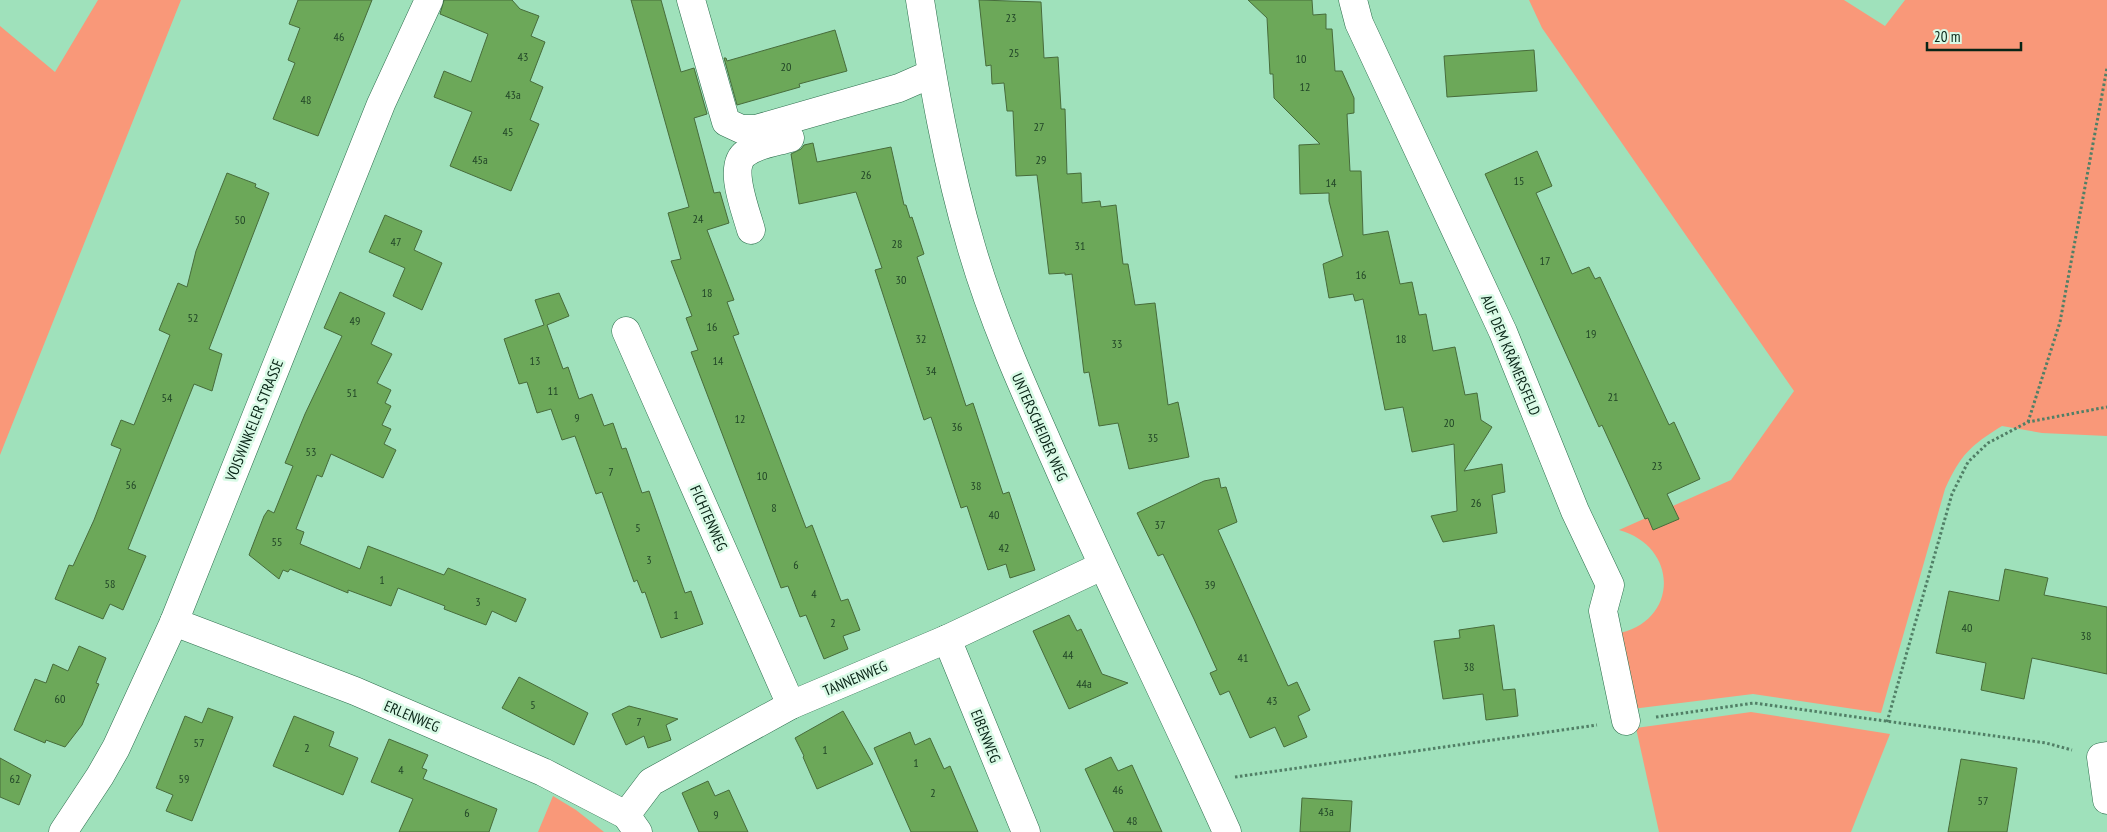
<svg xmlns="http://www.w3.org/2000/svg" width="2107" height="832" viewBox="0 0 2107 832" font-family="'PT Sans Narrow',sans-serif">
	<style>
		.green { fill: #f99879 }
		.building { fill: #6ca859; stroke: #476c3b }
		.lines { fill: none; stroke-linecap: round; stroke-linejoin: round }
		.minor-casing { stroke: #2c6d4c; stroke-width: 29 }
		.path { stroke: #517f66; stroke-width: 3; stroke-dasharray: 2.5 2.5; stroke-linecap: butt }
		.minor { stroke: #fff; stroke-width: 28 }
		.labels { text-anchor: middle; dominant-baseline: central; stroke-width: 5; stroke-linejoin: round; paint-order: stroke }
		.number-label { font-size: 12px; fill: #214527 }
		.street-label { font-size: 15px; fill: #082416; stroke: #d9fae6 }
	</style>
	<rect width="100%" height="100%" fill="#9fe1bb"/>
	<g class="green">
		<polygon points="98,0 181,0 0,455 0,26 55,72"/>
		<path d="M1529,0H1844L1885,26L1905,0H2107V436L2042,433L2002,426C1970,446 1961,454 1945,489L1881,713L1753,694L1632,709L1615,634C1679,623 1680,547 1619,530L1731,480L1794,391L1542,28Z"/>
		<polygon points="1751,712 1890,734 1851,832 1659,832 1636,728"/>
		<polygon points="553,796 576,810 604,832 538,832"/>
	</g>
	<g class="building">
		<polygon points="298,0 372,0 318,136 273,119 295,63 288,60 300,28 289,24"/>
		<polygon points="444,0 512,0 520,9 539,16 531,36 545,42 530,81 543,87 530,120 539,124 511,191 450,166 472,112 434,97 444,71 471,82 488,34 440,14"/>
		<polygon points="631,0 661,0 681,72 694,68 707,114 694,118 714,193 720,192 729,223 707,230 734,300 727,302 739,334 733,336 806,528 812,525 841,601 848,599 860,630 843,636 848,649 824,659 806,615 800,617 788,586 781,588 691,352 698,350 686,318 692,316 671,261 681,259 668,213 689,207"/>
		<polygon points="979,0 1041,2 1044,58 1058,57 1061,109 1065,109 1067,174 1081,173 1082,203 1100,201 1101,207 1116,205 1123,264 1128,264 1135,305 1155,303 1168,405 1178,402 1189,457 1129,469 1118,423 1099,426 1089,372 1084,373 1072,274 1065,275 1065,273 1049,274 1037,175 1016,176 1013,111 1007,111 1004,83 992,84 991,65 986,66"/>
		<polygon points="1248,0 1312,0 1313,15 1326,14 1326,29 1332,29 1335,71 1342,71 1354,98 1354,113 1347,114 1350,171 1361,171 1363,235 1388,231 1400,284 1412,282 1419,315 1426,314 1433,351 1455,347 1465,395 1477,393 1481,420 1492,427 1464,471 1502,464 1505,492 1492,495 1497,533 1443,542 1431,516 1457,511 1454,444 1412,452 1403,407 1385,410 1363,299 1355,301 1353,294 1329,298 1323,264 1343,256 1329,201 1329,193 1300,194 1299,145 1320,144 1274,98 1273,74 1270,74 1267,18"/>
		<polygon points="835,30 847,71 799,84 800,87 737,105 724,58 726,58 727,61"/>
		<polygon points="1534,50 1537,91 1447,97 1444,56"/>
		<polygon points="813,143 817,162 891,147 904,205 906,205 910,218 912,217 924,254 917,257 966,406 973,403 1003,494 1009,492 1035,570 1010,578 1006,564 988,570 967,506 961,508 931,417 924,420 875,270 882,268 856,192 799,204 791,154 801,149 804,145"/>
		<polygon points="1537,151 1552,186 1536,193 1572,274 1589,267 1595,279 1600,277 1669,425 1674,422 1700,479 1667,494 1679,519 1653,530 1648,518 1645,519 1602,425 1599,427 1485,174"/>
		<polygon points="227,173 256,184 255,187 269,193 209,349 222,354 212,391 194,384 128,549 146,556 123,610 110,604 103,619 55,599 69,565 73,566 94,520 121,449 111,445 121,420 134,425 170,335 159,330 178,283 187,287 196,251"/>
		<polygon points="385,215 422,231 414,250 442,263 422,310 393,296 405,268 369,252"/>
		<polygon points="340,292 385,313 371,344 392,354 377,383 391,390 385,403 391,406 382,425 391,429 384,444 396,450 383,478 331,454 322,477 317,475 296,529 304,532 300,544 360,569 368,546 444,575 448,568 526,599 516,622 492,611 486,625 444,609 445,606 398,588 391,606 348,590 348,593 290,569 288,572 283,570 279,579 249,555 264,516 268,510 274,513 293,466 285,463 305,414 342,336 324,328"/>
		<polygon points="559,293 569,316 547,325 563,369 568,367 579,399 592,394 604,426 613,423 622,449 626,448 642,493 649,491 685,593 691,591 703,624 661,638 645,592 642,593 637,580 634,582 602,492 596,494 575,436 562,440 551,409 537,413 527,382 519,384 504,339 544,325 535,300"/>
		<polygon points="1219,478 1221,488 1226,487 1237,522 1218,530 1288,686 1297,682 1310,710 1298,716 1307,737 1284,747 1275,727 1250,738 1229,691 1220,695 1210,673 1217,670 1194,619 1163,554 1158,556 1137,513 1204,481"/>
		<polygon points="2005,569 2048,578 2044,595 2107,607 2107,674 2032,658 2024,699 1981,690 1986,663 1936,653 1949,591 1999,601"/>
		<polygon points="1069,615 1077,631 1081,629 1102,674 1128,683 1069,709 1033,631"/>
		<polygon points="1494,625 1503,690 1515,689 1518,716 1486,720 1483,694 1443,699 1434,641 1460,638 1459,630"/>
		<polygon points="79,646 106,658 96,683 99,684 82,725 65,747 46,740 45,743 14,730 35,679 46,683 53,664 68,671"/>
		<polygon points="519,677 588,713 574,745 502,708"/>
		<polygon points="629,706 678,719 666,725 671,740 648,748 644,736 626,745 612,714"/>
		<polygon points="208,708 233,717 192,821 166,811 173,795 156,788 185,716 202,723"/>
		<polygon points="843,711 873,764 817,789 803,757 804,756 795,738"/>
		<polygon points="294,716 334,732 329,746 358,758 343,795 273,766"/>
		<polygon points="910,732 915,745 930,738 944,769 950,766 978,832 911,832 874,748"/>
		<polygon points="389,739 428,755 422,768 427,770 423,779 497,809 489,832 399,832 413,799 371,782"/>
		<polygon points="1111,757 1118,771 1132,765 1162,832 1114,832 1085,769"/>
		<polygon points="0,758 31,775 19,805 0,797"/>
		<polygon points="1961,759 2017,768 2007,832 1948,832"/>
		<polygon points="708,781 715,796 729,790 748,832 699,832 682,793"/>
		<polygon points="1302,798 1352,801 1350,832 1300,832"/>
	</g>
	<g class="lines">
		<defs>
			<g id="minor">
				<polyline points="691,0 726,122 741,129 756,129 899,88 931,74"/>
				<path d="M920,0C933,82 947,165 971,246C993,322 1026,394 1058,466C1112,589 1172,709 1227,832"/>
				<polyline points="1353,0 1359,23 1503,332 1575,511 1610,585 1603,611 1626,721"/>
				<path d="M751,230C746,211 727,166 746,153C758,144 776,142 790,138"/>
				<polyline points="626,331 791,705"/>
				<polyline points="174,622 355,691 543,772 626,815 638,832"/>
				<polyline points="947,639 1026,832"/>
				<polyline points="2107,756 2101,757 2107,800"/>
				<polyline points="626,815 651,782 791,705 947,639 1102,566"/>
				<polyline points="63,832 100,776 116,748 174,622 381,104 429,0"/>
			</g>
		</defs>
		<use href="#minor" class="minor-casing"/>
		<g class="path">
			<polyline points="2028,422 2060,322 2107,68"/>
			<polyline points="1656,717 1754,703 2046,743 2072,750"/>
			<polyline points="1887,722 1952,494 1968,462 1988,443 2028,422 2107,407"/>
			<polyline points="1235,777 1597,725"/>
		</g>
		<use href="#minor" class="minor"/>
	</g>
	<g class="labels">
		<g class="number-label">
			<text x="1011" y="17">23</text>
			<text x="339" y="36">46</text>
			<text x="1014" y="52">25</text>
			<text x="523" y="56">43</text>
			<text x="1301" y="58">10</text>
			<text x="786" y="66">20</text>
			<text x="1305" y="86">12</text>
			<text x="513" y="94">43a</text>
			<text x="306" y="99">48</text>
			<text x="1039" y="126">27</text>
			<text x="508" y="131">45</text>
			<text x="480" y="159">45a</text>
			<text x="1041" y="159">29</text>
			<text x="866" y="174">26</text>
			<text x="1519" y="180">15</text>
			<text x="1331" y="182">14</text>
			<text x="698" y="218">24</text>
			<text x="240" y="219">50</text>
			<text x="396" y="241">47</text>
			<text x="897" y="243">28</text>
			<text x="1080" y="245">31</text>
			<text x="1545" y="260">17</text>
			<text x="1361" y="274">16</text>
			<text x="901" y="279">30</text>
			<text x="707" y="292">18</text>
			<text x="193" y="317">52</text>
			<text x="355" y="320">49</text>
			<text x="712" y="326">16</text>
			<text x="1591" y="333">19</text>
			<text x="921" y="338">32</text>
			<text x="1401" y="338">18</text>
			<text x="1117" y="343">33</text>
			<text x="535" y="360">13</text>
			<text x="718" y="360">14</text>
			<text x="931" y="370">34</text>
			<text x="553" y="390">11</text>
			<text x="352" y="392">51</text>
			<text x="1613" y="396">21</text>
			<text x="167" y="397">54</text>
			<text x="577" y="417">9</text>
			<text x="740" y="418">12</text>
			<text x="1449" y="422">20</text>
			<text x="957" y="426">36</text>
			<text x="1153" y="437">35</text>
			<text x="311" y="451">53</text>
			<text x="1657" y="465">23</text>
			<text x="611" y="471">7</text>
			<text x="762" y="475">10</text>
			<text x="131" y="484">56</text>
			<text x="976" y="485">38</text>
			<text x="1476" y="502">26</text>
			<text x="774" y="507">8</text>
			<text x="994" y="514">40</text>
			<text x="1160" y="524">37</text>
			<text x="638" y="527">5</text>
			<text x="277" y="541">55</text>
			<text x="1004" y="547">42</text>
			<text x="649" y="559">3</text>
			<text x="796" y="564">6</text>
			<text x="382" y="579">1</text>
			<text x="110" y="583">58</text>
			<text x="1210" y="584">39</text>
			<text x="814" y="593">4</text>
			<text x="478" y="601">3</text>
			<text x="676" y="614">1</text>
			<text x="833" y="622">2</text>
			<text x="1967" y="627">40</text>
			<text x="2086" y="635">38</text>
			<text x="1068" y="654">44</text>
			<text x="1243" y="657">41</text>
			<text x="1469" y="666">38</text>
			<text x="1084" y="683">44a</text>
			<text x="60" y="698">60</text>
			<text x="1272" y="700">43</text>
			<text x="533" y="704">5</text>
			<text x="639" y="721">7</text>
			<text x="199" y="742">57</text>
			<text x="307" y="747">2</text>
			<text x="825" y="749">1</text>
			<text x="916" y="762">1</text>
			<text x="401" y="769">4</text>
			<text x="15" y="778">62</text>
			<text x="184" y="778">59</text>
			<text x="1118" y="789">46</text>
			<text x="933" y="792">2</text>
			<text x="1983" y="800">57</text>
			<text x="1326" y="811">43a</text>
			<text x="467" y="812">6</text>
			<text x="716" y="814">9</text>
			<text x="1132" y="820">48</text>
		</g>
		<g class="street-label">
			<text transform="translate(1511 355) rotate(67)">AUF DEM KRÄMERSFELD</text>
			<text transform="translate(254 420) rotate(-68)">VOISWINKELER STRASSE</text>
			<text transform="translate(1040 427) rotate(66)">UNTERSCHEIDER WEG</text>
			<text transform="translate(709 518) rotate(66)">FICHTENWEG</text>
			<text transform="translate(855 678) rotate(-23)">TANNENWEG</text>
			<text transform="translate(412 716) rotate(23)">ERLENWEG</text>
			<text transform="translate(986 736) rotate(68)">EIBENWEG</text>
		</g>
	</g>
	<path d="M1927 42v8h94v-8" fill="none" stroke="#082416" stroke-width="2.5"/>
	<text x="1934" y="42" font-size="15" fill="#082416" stroke="#d9fae6" stroke-width="4" paint-order="stroke">20 m</text>
</svg>
